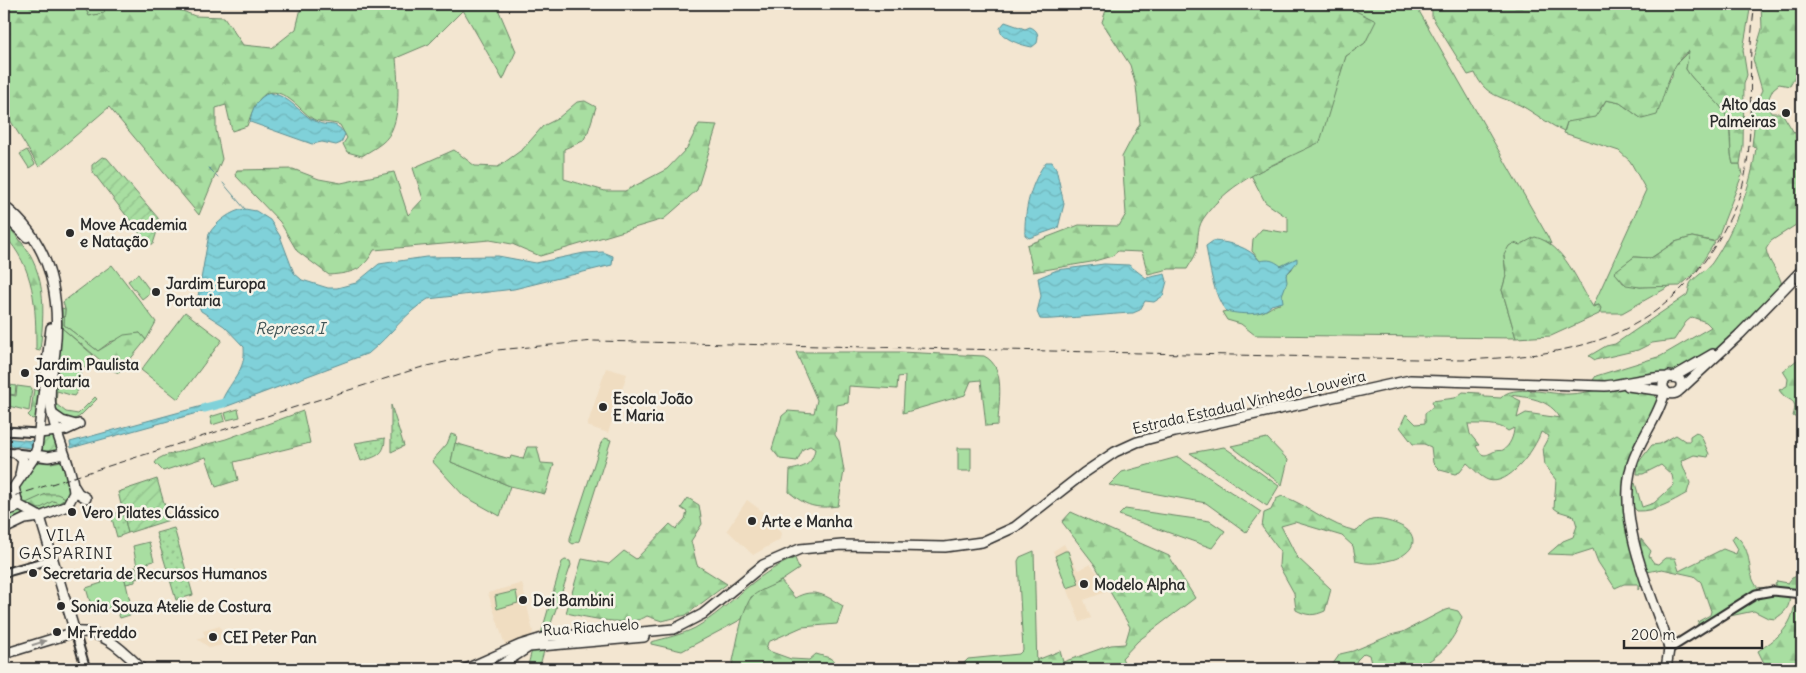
<svg xmlns="http://www.w3.org/2000/svg" width="1806" height="673" viewBox="0 0 1806 673" font-family="Delius,sans-serif">
	<style>
		.built { fill: #f0ddc1 }
		.grass { fill: #a8dea1; stroke: #6a8466 }
		.forest { fill: url(#forest-firs); stroke: #6a8466; fill-rule: evenodd }
		.park { fill: url(#park-dots); stroke: #6a8466 }
		.garden { fill: url(#garden-furrows); stroke: #6a8466 }
		.water { fill: url(#water-waves); stroke: #5e8f93 }
		.lines { fill: none; stroke-linecap: round; stroke-linejoin: round }
		.stream { stroke: #5e8f93; stroke-width: 1 }
		.river { stroke: #80d1d9; stroke-width: 9 }
		.tertiary-casing { stroke: #2b2b2b; stroke-width: 11 }
		.primary-casing { stroke: #2b2b2b; stroke-width: 12 }
		.tertiary { stroke: #f7f3e8; stroke-width: 7 }
		.primary { stroke: #f7f3e8; stroke-width: 9 }
		.rail { stroke: #2b2b2b; stroke-width: 1; stroke-dasharray: 8 4; stroke-linecap: butt }
		.oneway { fill: #918f8a }
		.poi-dot { fill: #2b2b2b; stroke: #f7f3e8; stroke-width: 2 }
		.labels { text-anchor: middle; dominant-baseline: central; stroke-width: 5; stroke-linejoin: round; paint-order: stroke }
		.poi-label { font-size: 15px; font-weight: bold; fill: #2b2b2b; stroke: #f7f3e8; text-anchor: start }
		.street-label { font-size: 15px; fill: #2b2b2b; stroke: #f7f3e8 }
		.water-label { font-size: 16px; font-style: italic; fill: #405456; stroke: #f7f3e8 }
		.neighbourhood-label { font-size: 16px; letter-spacing: 1px; fill: #2b2b2b; stroke: #f7f3e8 }
	</style>
	<defs>
		<pattern id="forest-firs" width="22" height="20" patternUnits="userSpaceOnUse" patternTransform="scale(1.25)"><rect width="22" height="20" fill="#a8dea1"/><path d="M5 1l3.5 6h-7zM16 11l3.5 6h-7z" fill="#91bf8b"/></pattern>
		<pattern id="park-dots" width="8" height="8" patternUnits="userSpaceOnUse" patternTransform="scale(1.25)"><rect width="8" height="8" fill="#a8dea1"/><path d="M2 2h.1M6 6h.1" fill="none" stroke="#91bf8b" stroke-width="1.8" stroke-linecap="round"/></pattern>
		<pattern id="garden-furrows" width="10" height="10" patternUnits="userSpaceOnUse" patternTransform="scale(1.25)"><rect width="10" height="10" fill="#a8dea1"/><path d="M-1 1l2-2M0 10L10 0M9 11l2-2" fill="none" stroke="#91bf8b"/></pattern>
		<pattern id="water-waves" width="16" height="10" patternUnits="userSpaceOnUse" patternTransform="scale(1.25)"><rect width="16" height="10" fill="#80d1d9"/><path d="M0 5q4-4 8 0t8 0" fill="none" stroke="#6fb4ba"/></pattern>
	</defs>
	<rect width="100%" height="100%" fill="#f3e6d1"/>
	<filter id="ink" filterUnits="userSpaceOnUse"><feTurbulence type="fractalNoise" baseFrequency=".02" numOctaves="2"/><feDisplacementMap in="SourceGraphic" scale="10" xChannelSelector="R" yChannelSelector="G"/><feConvolveMatrix kernelMatrix="1 2 1 2 8 2 1 2 1" color-interpolation-filters="sRGB"/></filter>
	<g filter="url(#ink)">
		<g class="built">
			<polygon points="606,368 627,374 608,433 587,426"/>
			<polygon points="10,488 14,503 4,507 4,489"/>
			<polygon points="747,500 762,511 781,533 780,539 776,542 753,555 727,530"/>
			<polygon points="1064,544 1078,570 1090,564 1100,576 1106,592 1084,600 1091,618 1080,622 1053,551"/>
			<polygon points="522,583 533,632 530,639 506,648 488,593"/>
			<polygon points="220,626 226,644 210,648 197,639 205,636 203,631"/>
		</g>
		<g class="grass">
			<polygon points="83,4 106,4 105,13 89,16"/>
			<path d="M1355,4H1415L1548,237L1551,244C1534,233 1519,245 1504,255L1506,276L1502,290L1516,338L1255,335L1241,324L1227,320L1222,312C1231,309 1250,315 1262,312C1269,310 1272,305 1280,304L1286,275L1292,269L1296,259L1281,266L1260,261L1252,251L1253,239L1262,229L1288,233V218L1265,202L1251,175L1286,159L1333,95L1346,56L1365,43L1375,21L1355,11Z"/>
			<path d="M1689,51L1686,69C1694,84 1718,100 1725,113C1733,130 1728,147 1733,164H1740L1742,175L1717,239L1713,241L1692,237L1675,242L1651,258L1634,257L1615,272L1623,283L1640,287L1672,285L1622,313H1600L1599,305L1593,306L1646,190L1630,161L1619,151L1564,133L1567,122C1584,116 1597,120 1606,100L1620,103L1642,119L1672,77L1673,67Z"/>
			<polygon points="27,150 35,164 29,168 20,154"/>
			<polygon points="112,265 156,322 146,340 140,333 110,342 98,351 64,325 65,309 63,302"/>
			<polygon points="138,274 151,292 142,299 128,281"/>
			<polygon points="185,312 222,340 178,399 141,370"/>
			<polygon points="61,323 62,328 93,355 77,379 83,383 74,396 57,391 56,404 66,412 78,414 95,397 97,399 79,417 70,421 57,413 54,403"/>
			<polygon points="4,384 16,386 15,395 4,393"/>
			<polygon points="17,386 32,388 29,411 4,405 4,394 16,396"/>
			<polygon points="238,409 240,417 227,420 225,413"/>
			<polygon points="223,413 225,421 212,425 210,417"/>
			<polygon points="451,434 457,436 451,462 510,486 500,516 464,496 432,461 447,444"/>
			<polygon points="605,438 611,440 579,541 573,544 570,542 570,538 601,443"/>
			<polygon points="1267,438 1288,460 1282,485 1231,446"/>
			<polygon points="1224,447 1279,486 1267,506 1190,453"/>
			<rect x="958" y="448" width="13" height="23"/>
			<polygon points="1178,457 1261,512 1246,532 1206,503 1109,485 1122,472"/>
			<path d="M62,461C67,478 77,499 55,506C48,509 42,511 35,511L19,500L18,485L37,462L51,463Z"/>
			<polygon points="1125,509 1210,521 1225,531 1212,548 1119,515"/>
			<polygon points="18,511 24,512 23,516 4,525 4,516"/>
			<polygon points="149,542 154,561 137,566 133,546"/>
			<polygon points="1034,551 1037,669 964,669 963,664 968,659 1019,654 1023,650 1018,561 1020,557"/>
			<polygon points="1065,551 1068,551 1079,584 1067,588 1055,556"/>
			<path d="M795,558L799,569L781,581L751,597L742,619L682,651L651,644V642C666,638 681,635 695,628C733,606 751,575 795,558Z"/>
			<polygon points="565,560 570,561 571,565 547,635 541,634 562,562"/>
			<polygon points="123,571 133,614 120,618 115,605 94,615 86,588 102,583 100,577"/>
			<polygon points="516,591 518,603 497,609 495,596"/>
			<polygon points="541,647 544,651 539,669 527,669 532,650"/>
		</g>
		<g class="forest">
			<path d="M4,4H83L89,16L104,13L106,4H180V10L195,16L224,17L243,45L272,48L296,29L302,4H496L516,51L503,80L463,10L429,44L396,58C398,82 403,127 382,143C376,148 368,152 362,156L347,152L343,144L347,138L340,125C332,122 320,123 313,119C305,114 299,106 292,101C265,79 255,102 247,126L232,131L226,105L216,108V130L222,159L199,215L109,107L39,167L4,110Z"/>
			<path d="M1108,4H1355L1356,11L1376,21L1365,43L1346,56L1320,142C1277,164 1231,178 1203,219C1196,230 1199,241 1196,253C1194,258 1190,264 1187,269H1169L1148,274L1142,252L1118,251L1112,256L1091,262L1033,272L1027,245L1079,225L1119,226L1126,214L1122,157L1140,123L1136,86L1130,65L1102,22Z"/>
			<path d="M1432,4H1751L1743,50L1747,75L1744,84L1743,146L1740,164H1733C1728,147 1734,130 1725,113C1718,100 1694,84 1686,69L1689,51C1671,61 1664,96 1657,115L1642,119L1620,103L1606,100L1595,117L1567,122L1564,131C1550,125 1540,117 1527,109C1506,96 1487,100 1475,73L1468,75L1432,17Z"/>
			<path d="M1761,4H1802V65L1790,86L1779,84L1773,89L1766,104L1771,113H1782L1793,131L1802,140V221L1771,241L1766,249C1768,263 1780,272 1782,286L1755,318L1706,358L1672,371L1663,378L1610,388C1625,389 1659,382 1658,406L1636,451L1630,488L1635,483L1642,507L1654,503L1674,485L1672,475L1661,465L1643,474H1637L1638,463L1652,445L1660,444L1676,435L1685,441H1690V436L1696,432L1701,436L1709,454L1708,457L1694,455L1681,461L1690,483L1687,493C1673,501 1654,512 1637,511L1630,503L1638,550L1641,539L1651,551L1649,556L1654,563L1659,564L1666,558H1675L1679,571L1723,549L1736,554L1738,549L1732,539L1735,535C1755,551 1745,573 1758,588L1774,587L1777,581L1788,583L1792,578L1797,576L1802,579V594L1789,596C1791,607 1784,613 1775,619L1768,618L1754,611L1730,616L1762,597L1779,595L1768,590L1695,630L1699,621L1710,615L1711,611L1701,582L1694,576L1662,569L1647,572L1638,590V584H1624L1615,588L1598,562L1593,549L1574,555L1548,554L1563,541L1573,537L1577,526L1574,516L1558,511L1554,508L1556,480L1545,466L1543,447L1549,436L1541,432C1535,449 1509,487 1488,480C1480,477 1473,468 1467,463L1460,472L1455,474L1440,470L1433,463L1431,447L1424,444H1413L1400,427L1406,414L1416,424L1425,423V413L1433,407L1432,401L1455,398L1463,392L1479,393L1485,397L1501,398C1511,383 1553,395 1569,394C1579,394 1590,391 1600,390L1593,380L1596,376L1661,356L1711,327L1706,322L1692,317L1686,322L1674,340L1652,343L1638,350L1595,360L1589,356L1606,346L1615,344L1687,295C1689,291 1689,287 1690,284C1691,280 1708,269 1712,263C1734,231 1752,185 1756,147L1752,146L1754,128L1750,111L1753,109L1762,90L1753,59L1762,29ZM1509,395C1527,397 1550,399 1560,418L1526,413L1517,418L1521,401ZM1468,424C1480,424 1499,423 1508,431L1514,428C1514,435 1510,446 1503,450C1501,451 1497,450 1495,451C1485,456 1482,458 1476,446L1479,445L1470,434Z"/>
			<path d="M585,101L596,107L588,132L583,141L564,149V179L605,191H625L667,169L687,148L699,124L717,125L697,190L664,219L540,256L512,244L490,240L374,250C363,271 352,273 329,275L297,251L280,222L235,175L237,170L293,169L319,179L341,183L394,172L408,215L423,199L413,168L454,150L475,166L498,167L523,149L543,126L557,119L577,102Z"/>
			<path d="M4,223C46,262 46,298 40,351L36,350C36,306 35,268 4,235Z"/>
			<path d="M1535,237C1564,244 1578,283 1593,307L1599,305L1601,308L1599,314L1551,336L1516,338L1502,290L1506,276L1504,255L1509,246L1514,243L1520,245Z"/>
			<polygon points="1692,237 1715,242 1695,273 1680,286 1640,287 1626,285 1614,272 1634,257 1651,258 1675,242"/>
			<polygon points="62,308 65,309 64,325 98,351 124,335 140,333 146,340 119,373 112,370 62,328"/>
			<path d="M796,352H900L984,356C1007,367 998,403 998,425L986,426L981,380L971,381L965,395L903,413L905,376L898,377L897,389L849,386L848,403L837,405L835,435L839,441L844,471L838,506C815,509 806,506 789,492L790,470C805,467 812,465 815,449L810,446L803,449L797,461L780,459L772,449L782,416L788,411L814,413L817,400Z"/>
			<path d="M1802,356V421L1793,416C1799,396 1788,404 1779,390L1787,386L1788,379L1783,371Z"/>
			<polygon points="34,389 40,392 36,418 32,419 28,415 31,412"/>
			<polygon points="303,411 310,443 234,462 238,480 216,487 206,457 163,471 155,463 158,459 164,456 226,439"/>
			<polygon points="455,443 510,459 511,456 523,459 527,447 537,447 541,463 554,464 545,494 510,486 451,462"/>
			<polygon points="46,494 57,494 66,498 59,503 53,501 39,509 26,503"/>
			<path d="M1282,496C1309,505 1329,526 1357,531C1360,528 1364,523 1369,521C1378,516 1406,525 1411,534C1419,548 1401,558 1391,560C1379,563 1368,565 1356,561L1353,546L1342,536L1295,522L1281,526L1297,557L1331,589L1325,611C1314,616 1307,616 1296,610L1294,593L1279,566L1280,551L1262,527L1264,513L1271,510L1276,499Z"/>
			<path d="M688,498L699,505L702,524L691,541L697,565L727,584L686,615L662,621L647,616C629,628 587,617 566,613L582,559L609,564L624,551L636,559L670,524L676,529L685,519L687,512L681,508Z"/>
			<polygon points="1071,512 1169,556 1195,598 1138,641 1122,658 1126,666 1123,669 1037,669 1037,660 1060,651 1063,662 1111,645 1125,644 1130,627 1095,565 1062,522"/>
			<path d="M781,581L795,598C814,587 826,596 843,606L837,624L802,627L768,642L766,650L791,659L809,660L816,654L830,658L843,669H731C736,652 741,610 751,598C756,591 773,586 781,581Z"/>
			<path d="M1802,602V654L1795,658L1802,660V669H1767L1758,651C1775,640 1790,629 1794,608Z"/>
			<path d="M1450,609L1458,611L1462,617C1454,643 1435,663 1409,669C1399,672 1387,669 1377,669L1371,663L1369,655L1364,653L1357,660L1353,669L1330,668L1340,654L1353,651L1391,635L1403,632L1443,611Z"/>
		</g>
		<g class="park">
			<polygon points="391,405 404,446 391,452"/>
			<path d="M385,438C385,455 376,457 361,461L355,443Z"/>
			<polygon points="123,511 128,533 117,537 111,515"/>
			<polygon points="174,528 193,595 176,600 156,533"/>
		</g>
		<g class="garden">
			<polygon points="102,157 107,158 158,218 158,228 153,244 148,244 92,171 92,165"/>
			<polygon points="48,435 57,439 59,452 42,451 43,436"/>
			<polygon points="157,479 169,520 128,533 118,492"/>
			<polygon points="136,567 139,578 135,579 135,582 126,584 123,571"/>
		</g>
		<g class="water">
			<path d="M1005,22L1025,29L1030,27C1038,30 1039,35 1037,43L1032,47C1021,45 1009,41 1001,33L1000,28Z"/>
			<path d="M270,93C291,96 299,114 317,122C329,128 334,119 345,134L341,143L336,145L322,142L312,144L250,122C251,110 258,96 270,93Z"/>
			<path d="M1046,162H1052L1056,168L1064,204L1058,228L1029,238L1025,235C1024,210 1031,182 1046,162Z"/>
			<path d="M245,209L256,211L270,220L280,236L294,273L302,280L328,288H337L356,283L379,264L426,257L498,256L536,263L584,253L603,252L613,256L612,265L514,289L428,299C405,313 390,336 369,353L225,407L222,400C231,380 246,371 244,347L224,326L201,311L197,302L209,234C215,223 232,210 245,209Z"/>
			<path d="M1213,241C1230,242 1249,247 1260,261C1269,259 1273,260 1281,266L1297,258V262L1286,275L1287,282L1282,295L1283,302L1271,305C1265,317 1237,314 1226,311C1214,297 1209,265 1206,246Z"/>
			<path d="M1104,264L1129,265L1146,278L1165,274L1167,281L1163,296L1154,302L1145,301L1140,310L1133,313C1120,313 1045,321 1040,319L1037,312L1041,296L1038,278L1057,270Z"/>
			<polygon points="213,403 215,408 71,448 70,442"/>
			<polygon points="4,438 33,441 32,448 4,445"/>
		</g>
		<g class="lines">
			<g class="stream">
				<polyline points="209,168 218,177"/>
				<polyline points="223,183 245,209"/>
			</g>
			<polyline class="river" points="205,408 224,403"/>
			<defs>
				<g id="tertiary">
					<polyline points="4,431 39,433"/>
					<polyline points="4,452 35,455"/>
					<polyline points="4,573 53,559"/>
					<polyline points="75,632 86,669"/>
					<polyline points="1669,649 1756,594 1773,591 1802,594"/>
				</g>
				<g id="primary">
					<path d="M4,206C50,242 61,296 55,351C53,369 48,390 51,408C55,437 72,464 74,493L67,506L40,517L25,519L4,529"/>
					<polyline points="4,215 27,237"/>
					<polyline points="1675,376 1713,354"/>
					<polyline points="1628,386 1664,391"/>
					<polyline points="1681,389 1740,334 1802,270"/>
					<path d="M1665,391C1659,417 1640,438 1632,464C1616,517 1649,590 1667,640L1669,649L1666,669"/>
					<polyline points="52,414 62,421 76,425"/>
					<polyline points="39,433 66,430 79,424"/>
					<polyline points="16,453 23,460 20,475"/>
					<polyline points="35,455 48,457 64,454"/>
					<polyline points="73,485 78,493 86,498"/>
					<polyline points="13,508 17,500 14,487 33,459 37,448 51,328"/>
					<polyline points="4,512 20,506 40,517"/>
					<polyline points="40,517 75,632"/>
					<path d="M4,654L75,632C104,630 122,650 142,669"/>
					<path d="M466,669L520,645L549,636L631,633L674,629L703,614L763,565L800,549L842,545L945,547L982,542L1015,527L1084,473L1115,452L1137,442L1175,432L1410,380L1605,386C1621,385 1670,371 1680,380C1684,389 1677,396 1667,393L1663,388V382L1669,376"/>
					<polyline points="495,669 529,647 644,637"/>
				</g>
			</defs>
			<use href="#tertiary" class="tertiary-casing"/>
			<use href="#primary" class="primary-casing"/>
			<use href="#tertiary" class="tertiary"/>
			<use href="#primary" class="primary"/>
			<path class="rail" d="M4,499L419,368L497,350L594,341L1461,360C1566,356 1654,343 1714,247C1728,224 1742,197 1746,170C1755,115 1746,59 1755,4"/>
		</g>
		<defs><path id="oneway-solid" d="M-6-.8H1V-3.2L6.5 0L1 3.2V.8H-6Z" transform="scale(1.25)"/></defs>
		<use class="oneway" href="#oneway-solid" transform="translate(39 643) rotate(-17)"/>
	</g>
	<g class="poi-dot">
		<circle cx="1786" cy="113" r="5"/>
		<circle cx="70" cy="233" r="5"/>
		<circle cx="156" cy="292" r="5"/>
		<circle cx="25" cy="373" r="5"/>
		<circle cx="603" cy="407" r="5"/>
		<circle cx="72" cy="512" r="5"/>
		<circle cx="752" cy="521" r="5"/>
		<circle cx="33" cy="573" r="5"/>
		<circle cx="1084" cy="584" r="5"/>
		<circle cx="523" cy="600" r="5"/>
		<circle cx="61" cy="606" r="5"/>
		<circle cx="57" cy="632" r="5"/>
		<circle cx="213" cy="637" r="5"/>
	</g>
	<g class="labels">
		<g class="poi-label">
			<text x="1776" y="104" text-anchor="end">Alto das<tspan x="1776" dy="17">Palmeiras</tspan></text>
			<text x="80" y="224">Move Academia<tspan x="80" dy="17">e Natação</tspan></text>
			<text x="166" y="283">Jardim Europa<tspan x="166" dy="17">Portaria</tspan></text>
			<text x="35" y="364">Jardim Paulista<tspan x="35" dy="17">Portaria</tspan></text>
			<text x="613" y="398">Escola João<tspan x="613" dy="17">E Maria</tspan></text>
			<text x="82" y="512">Vero Pilates Clássico</text>
			<text x="762" y="521">Arte e Manha</text>
			<text x="43" y="573">Secretaria de Recursos Humanos</text>
			<text x="1094" y="584">Modelo Alpha</text>
			<text x="533" y="600">Dei Bambini</text>
			<text x="71" y="606">Sonia Souza Atelie de Costura</text>
			<text x="67" y="632">Mr Freddo</text>
			<text x="223" y="637">CEI Peter Pan</text>
		</g>
		<g class="street-label">
			<text transform="translate(1249 402) rotate(-13)">Estrada Estadual Vinhedo-Louveira</text>
			<text transform="translate(591 627) rotate(-4)">Rua Riachuelo</text>
		</g>
		<g class="water-label">
			<text x="290" y="328">Represa I</text>
		</g>
		<g class="neighbourhood-label">
			<text x="66" y="535">VILA<tspan x="66" dy="18">GASPARINI</tspan></text>
		</g>
	</g>
	<rect width="1806" height="673" fill="none" stroke="#f7f3e8" stroke-width="20"/>
	<rect x="10" y="10" width="1786" height="653" fill="none" stroke="#2b2b2b" stroke-width="2" filter="url(#ink)"/>
	<path d="M1624 640v8h138v-8" fill="none" stroke="#2b2b2b" stroke-width="2.5"/>
	<text x="1631" y="640" font-size="15" fill="#2b2b2b" stroke="#f7f3e8" stroke-width="4" paint-order="stroke">200 m</text>
</svg>
